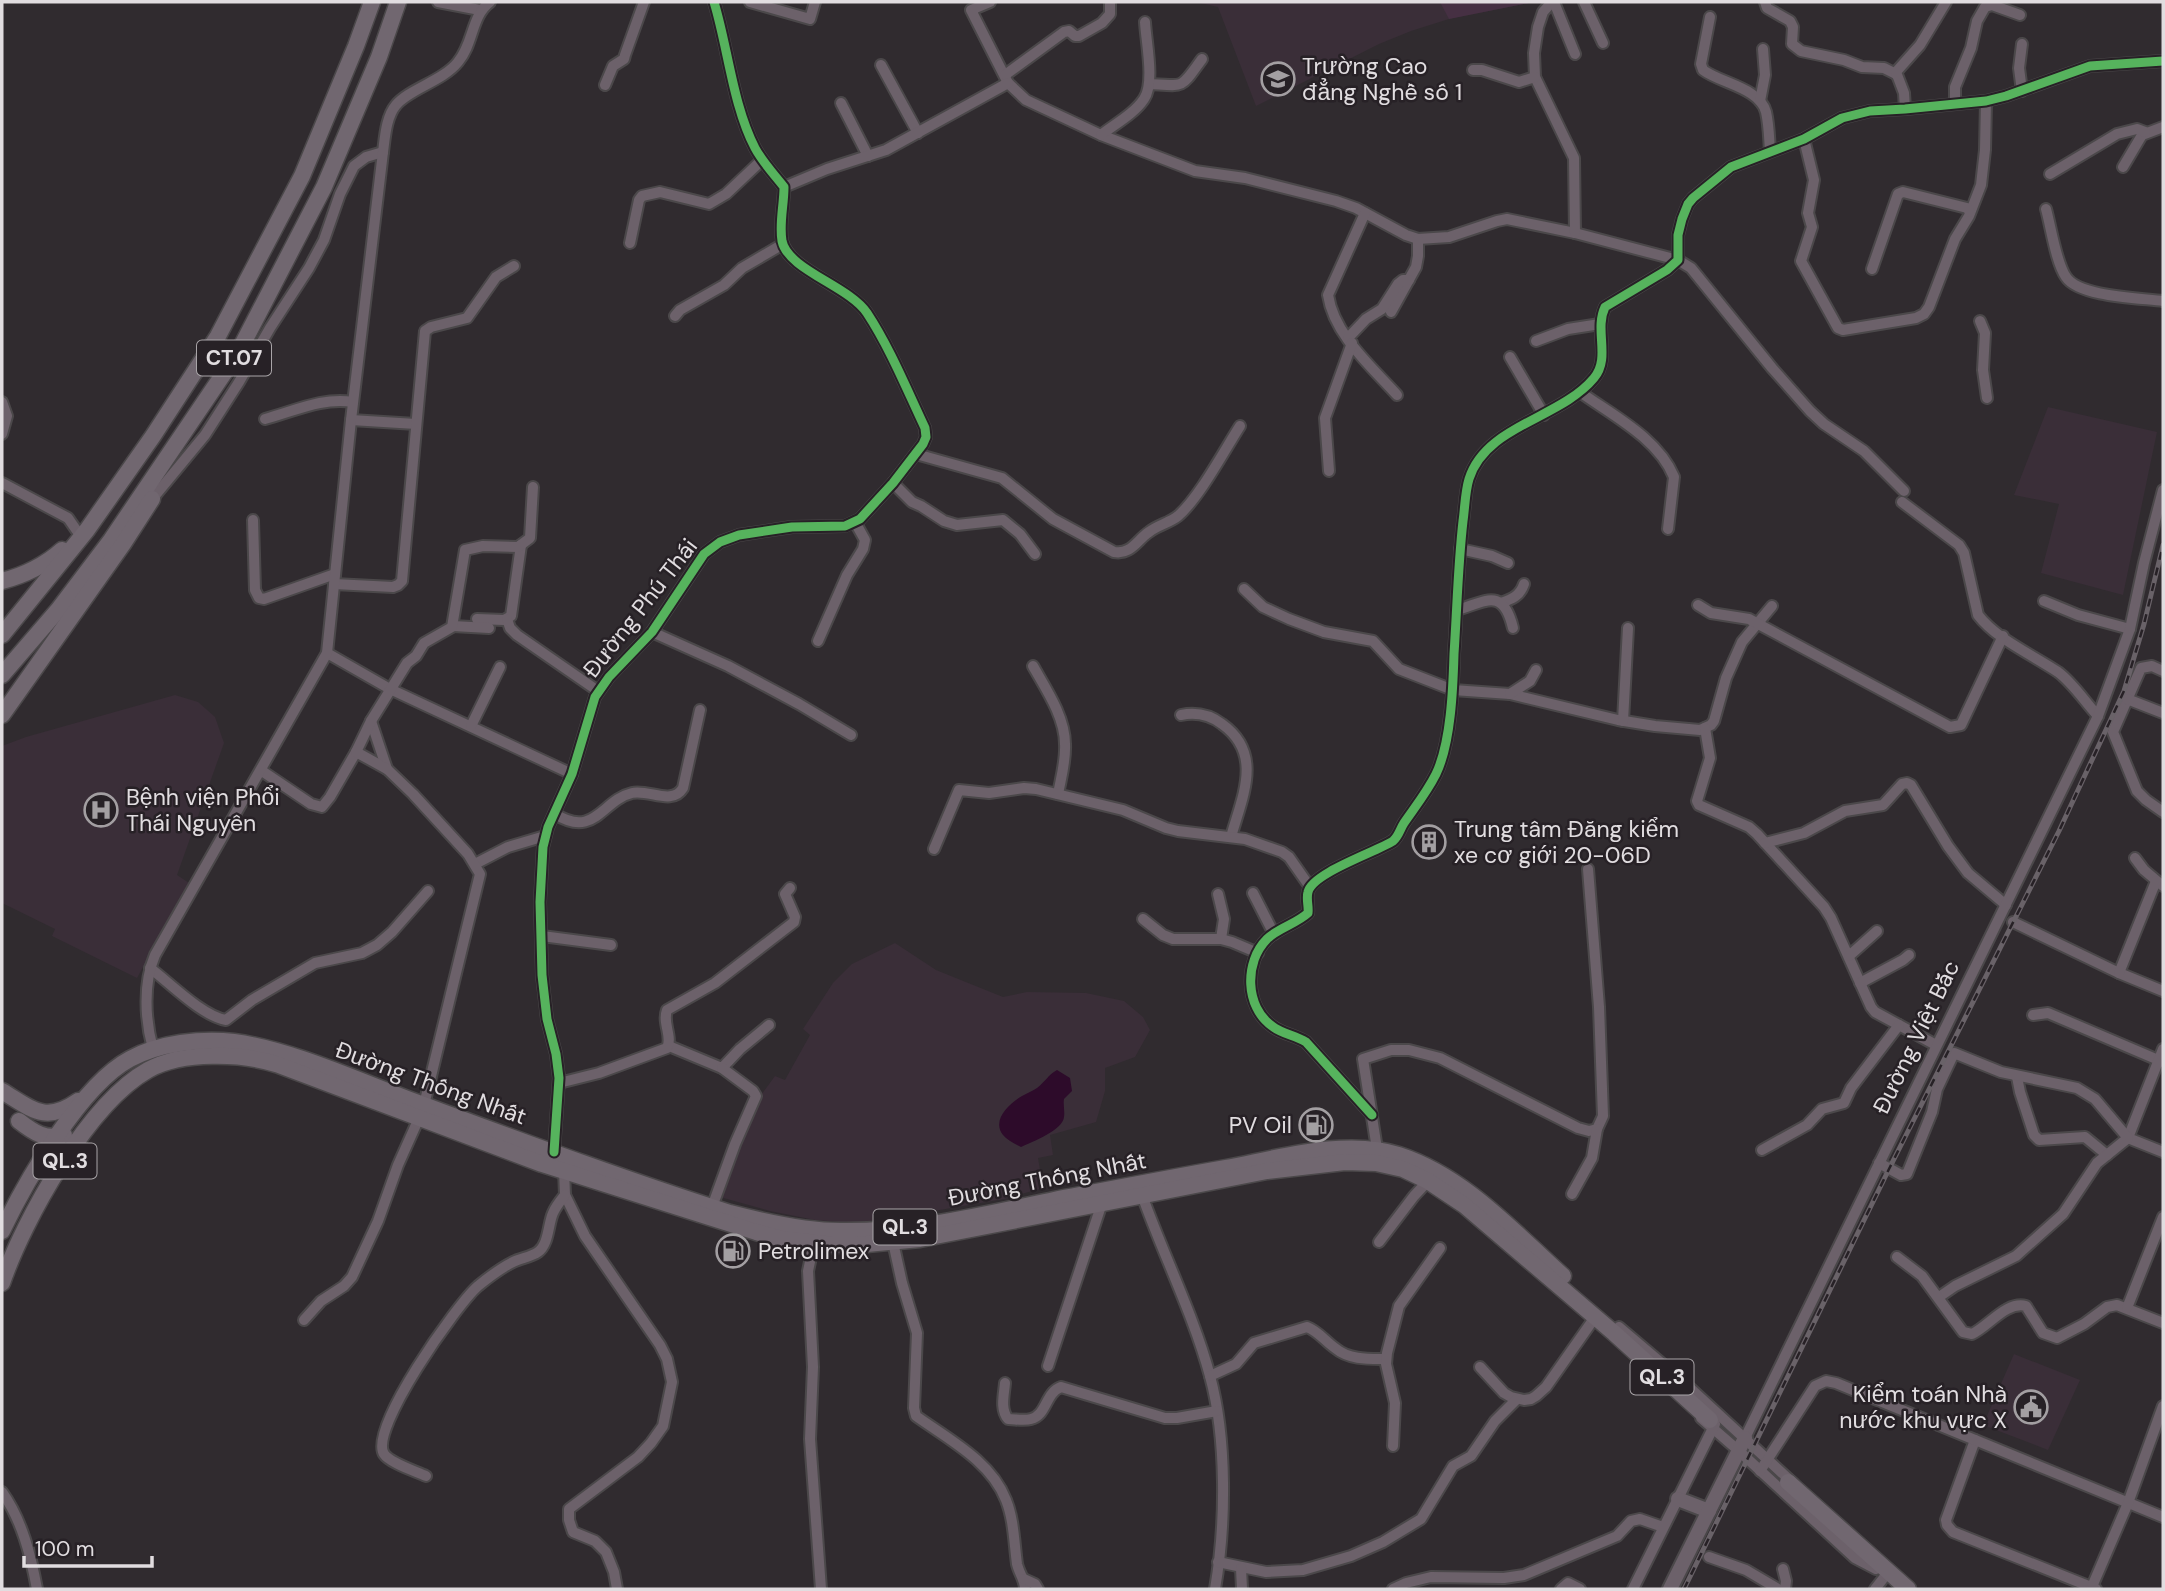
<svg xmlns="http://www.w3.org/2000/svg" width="2165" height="1591" viewBox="0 0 2165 1591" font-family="'DM Sans',sans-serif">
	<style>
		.built { fill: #3a2e38 }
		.green { fill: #463043 }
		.water { fill: #2d0b2a }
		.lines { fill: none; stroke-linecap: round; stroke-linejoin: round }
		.minor-casing { stroke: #4b484a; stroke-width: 14 }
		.major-casing { stroke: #4b484a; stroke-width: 18 }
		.highway-casing { stroke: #4b484a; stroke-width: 19 }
		.minor { stroke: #6c616a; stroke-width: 10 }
		.major { stroke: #6c616a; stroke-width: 14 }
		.highway { stroke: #716770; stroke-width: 16 }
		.rail-casing { stroke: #696268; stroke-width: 5 }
		.rail { stroke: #272126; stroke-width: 2.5; stroke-dasharray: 8; stroke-linecap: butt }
		.cycleway-casing { stroke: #272126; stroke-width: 13 }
		.cycleway { stroke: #56b35d; stroke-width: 9 }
		.labels { text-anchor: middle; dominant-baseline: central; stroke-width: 5; stroke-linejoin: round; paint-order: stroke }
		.shield { fill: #272126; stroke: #a9a5a8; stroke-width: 2 }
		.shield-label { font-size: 21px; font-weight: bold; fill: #e1dde0 }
		.poi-label { font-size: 23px; fill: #e1dde0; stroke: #272126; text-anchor: start }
		.street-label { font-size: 23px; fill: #e1dde0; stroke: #272126 }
	</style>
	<rect width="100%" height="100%" fill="#302b2f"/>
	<g class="built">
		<polygon points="1196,2 1534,2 1449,19 1411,31 1379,44 1256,106 1218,7"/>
		<polygon points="2048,407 2157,432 2123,595 2041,573 2059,504 2014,495"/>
		<polygon points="175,695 198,702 215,717 224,743 177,875 189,883 137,978 52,936 55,929 2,903 2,746 26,737"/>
		<polygon points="895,943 936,970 1003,997 1027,992 1086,993 1124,1001 1143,1017 1150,1030 1135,1057 1105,1068 1105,1091 1096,1122 1050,1135 1053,1155 1038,1158 1043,1188 1004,1199 881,1220 849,1223 815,1220 770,1211 720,1197 761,1095 775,1076 785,1080 810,1035 803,1029 833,983 852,964"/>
		<polygon points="2014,1354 2080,1380 2048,1450 1983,1425"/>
	</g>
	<polygon class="green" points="1440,2 1534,2 1449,19"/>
	<path class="water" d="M1057,1070L1070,1078L1072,1091L1064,1099C1063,1105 1065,1111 1064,1117C1063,1130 1032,1142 1021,1147C1015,1144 1007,1140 1003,1135C991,1120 1010,1103 1022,1096C1027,1093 1033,1091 1037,1088C1045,1082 1048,1075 1057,1070Z"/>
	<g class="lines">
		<defs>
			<g id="minor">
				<polyline points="438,2 480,10"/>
				<polyline points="750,2 810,19 815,2"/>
				<polyline points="990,2 971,10 1008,83 1026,100 1101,135 1195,171 1245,178 1336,201 1356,208 1406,235 1418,239 1449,237 1497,221 1507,219 1575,233 1678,260 1691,268 1772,368 1810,411 1824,424 1864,451 1904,491"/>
				<polyline points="1552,2 1543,12 1538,27 1534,53 1535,77 1574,158 1575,233"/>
				<polyline points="1554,2 1575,54"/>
				<polyline points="1584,2 1603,43"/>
				<polyline points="1765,2 1767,8 1790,21 1793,27 1792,44 1801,51 1844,60 1862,67 1884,68 1896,74"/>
				<path d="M1710,17L1701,64L1703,70C1720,83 1760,88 1766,112C1769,125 1769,138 1770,151"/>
				<polyline points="881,65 918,133"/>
				<polyline points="1473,70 1482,70 1519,82 1535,77"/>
				<polyline points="1005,75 1064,32 1069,31 1075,36 1079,36 1102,23 1110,14 1110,4"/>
				<path d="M1149,84C1186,86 1180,89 1202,59"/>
				<polyline points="605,85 613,66 624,59 625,55 644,2"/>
				<polyline points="2022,91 2019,68 2022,44"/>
				<polyline points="1760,101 1765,75 1763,49"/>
				<polyline points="841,103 868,156"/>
				<polyline points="1955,104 1955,87 1971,48 1977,21 1985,7 1992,5 2020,15"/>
				<polyline points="1905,109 1904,93 1896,72 1920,45 1946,2"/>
				<path d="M1101,135C1115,124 1134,114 1144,99C1155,83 1146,42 1145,22"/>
				<polyline points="1804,139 1814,180 1808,213 1812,227 1801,261 1838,328 1843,330 1916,318 1924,314 1929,307 1955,239 1969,216 1981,185 1985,150 1986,101"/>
				<polyline points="2123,167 2142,135 2163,127"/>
				<polyline points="2050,174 2117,134 2137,129 2145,132"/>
				<polyline points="784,187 827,169 886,150 1008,83"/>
				<path d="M2046,209C2051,227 2056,263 2066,277C2079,297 2140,298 2163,301"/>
				<path d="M1365,213L1328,295C1334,335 1372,367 1397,395"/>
				<polyline points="630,243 639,200 642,196 660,192 709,204 726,194 762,160"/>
				<polyline points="1872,269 1898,194 1903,192 1967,208 1970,212"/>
				<polyline points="1391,312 1416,267 1418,256 1418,239"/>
				<polyline points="675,316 680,310 724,285 742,268 783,244"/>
				<polyline points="1980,321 1985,333 1983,370 1987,398"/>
				<polyline points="1348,338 1366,319 1382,309 1398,284 1403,280 1409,280"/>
				<polyline points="1536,341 1568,329 1600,324"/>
				<polyline points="1510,357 1544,415"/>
				<path d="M1580,392C1612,415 1658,438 1674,477L1668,529"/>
				<polyline points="2,402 7,416 2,434"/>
				<path d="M265,419C295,411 322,397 353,402"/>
				<polyline points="351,420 416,424"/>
				<path d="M916,454L1002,478L1053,519L1114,552C1131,555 1137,540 1149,532C1158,525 1169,523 1178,516C1199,498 1224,451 1240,426"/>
				<polyline points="1329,471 1325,418 1352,343"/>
				<polyline points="2,483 68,518 77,531"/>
				<polyline points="893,483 912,502 921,506 944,521 957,525 1003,520 1020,534 1035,554"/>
				<polyline points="153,498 205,435 239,382 270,328 309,268 324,240 340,194 354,166 366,157 383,152"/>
				<path d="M1902,502L1959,545L1964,553L1978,615C1996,639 2033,655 2058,672C2073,683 2085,702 2098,716"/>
				<polyline points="253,520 255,590 259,598 264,599 335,574"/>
				<polyline points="1460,549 1492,556 1508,563"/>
				<polyline points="334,584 393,587 398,585 402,581 425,331 431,327 467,318 496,277 514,266"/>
				<polyline points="1244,589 1263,607 1289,619 1324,632 1373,641 1399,669 1453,690 1510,694 1618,720 1655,726 1700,730 1711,725 1714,721 1726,678 1742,642 1772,606"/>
				<polyline points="2044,601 2078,615 2130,629"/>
				<path d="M1501,603C1512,599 1520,596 1524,584"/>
				<polyline points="1698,605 1711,613 1749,619 1950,727 1961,725 2003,636"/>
				<path d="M1457,610C1485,602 1503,586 1513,628"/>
				<polyline points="477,619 504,620 511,616 521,545"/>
				<polyline points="507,619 510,628 517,635 598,691"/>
				<polyline points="453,626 489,628"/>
				<polyline points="652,632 728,666 799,704 851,735"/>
				<polyline points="818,641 847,575 863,549 865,540 855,522"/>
				<polyline points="327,653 390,689 572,774"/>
				<path d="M1033,666C1046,689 1065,717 1065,744C1066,761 1061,778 1058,794"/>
				<polyline points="2163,671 2152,666 2141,668 2113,732 2137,791 2146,800 2163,812"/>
				<polyline points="1510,694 1530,681 1536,670"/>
				<polyline points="2127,699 2163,713"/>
				<path d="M1181,715C1196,712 1210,715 1222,724C1264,754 1242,797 1231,837"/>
				<polyline points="371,721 387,769"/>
				<polyline points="1623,721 1628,628"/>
				<polyline points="471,726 500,667"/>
				<polyline points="1705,728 1710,758 1697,801 1699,805 1749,827 1757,834 1824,907 1831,918 1871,1007 1875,1012 1936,1045"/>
				<polyline points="262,771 311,804 322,807 330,797 356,752"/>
				<path d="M555,814C595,839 602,800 632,793C649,789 672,806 683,788L700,710"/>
				<polyline points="1765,843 1804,833 1845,811 1883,805 1902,784 1907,783 1911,785 1948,846 1968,873 2006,905"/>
				<polyline points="934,849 959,790 989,793 1024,788 1036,789 1123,810 1166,828 1178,831 1245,839 1282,852 1289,857 1310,887"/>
				<polyline points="2135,858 2144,870 2163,886"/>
				<polyline points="475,864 508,847 545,836"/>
				<polyline points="1253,893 1274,934"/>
				<polyline points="1218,894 1224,919 1221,939"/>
				<polyline points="1143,919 1163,935 1173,939 1221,939 1232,942 1258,953"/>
				<polyline points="2013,922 2119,973 2163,991"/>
				<polyline points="542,936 611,945"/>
				<polyline points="1849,956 1877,931"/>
				<path d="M150,968C170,983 202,1016 226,1020L252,1000L315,963L362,953L377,945L392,932L428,891"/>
				<polyline points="2119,973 2156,881"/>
				<polyline points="1860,983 1903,960 1909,955"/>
				<polyline points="2033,1015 2048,1013 2163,1062"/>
				<polyline points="669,1046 722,1068 740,1049 769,1025"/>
				<path d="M153,1049C145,1020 143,983 155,955L327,653L351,420L383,152C385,137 386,117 396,105C409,89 443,81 458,62C474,43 471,16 490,2"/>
				<polyline points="2163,1049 2128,1138 2163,1152"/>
				<polyline points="2017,1077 2020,1092 2034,1135 2039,1140 2085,1137 2107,1155"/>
				<path d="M559,1083L599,1073L667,1048C673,1037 662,1023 667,1010L715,983L794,922L795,917L785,894L790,888"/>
				<polyline points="424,1105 480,874 468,854 413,794 387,769 356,752 371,721 407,663 416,656 424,643 452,627 465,550 483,546 518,547 530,538 533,487"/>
				<path d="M1372,1115L1306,1042C1295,1035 1282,1034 1272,1026C1245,1007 1244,962 1267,939C1278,928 1296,924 1308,913C1309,907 1306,899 1308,892C1312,873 1376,852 1393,841C1399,836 1400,829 1404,823C1415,807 1427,792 1436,774C1451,743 1453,688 1454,654C1457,609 1458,565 1463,521C1465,507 1465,492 1469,479C1486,425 1560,419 1594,378C1611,358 1594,330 1605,307L1667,270L1678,260V235L1682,219L1688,204L1693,198L1731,167L1804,139L1842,118L1870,111L1905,109L1986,101L2006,96L2090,66L2163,61"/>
				<polyline points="1377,1149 1363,1059 1391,1050 1409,1050 1440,1058 1578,1128 1589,1131 1597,1129 1603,1116 1599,1007 1588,869"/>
				<polyline points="1762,1150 1807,1125 1822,1109 1844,1103 1851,1088 1899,1025"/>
				<path d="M554,1152L559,1078L556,1054L547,1019L542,975L540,902L543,847L548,827L572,774L595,697L609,677L652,632L704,554L720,542L739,535L792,527L845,526L860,519L893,483L923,444L926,437L925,428C907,390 890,348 867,313C849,286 788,270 782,241C779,223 784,205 784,187C774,174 763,163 755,148C733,106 728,48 714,2"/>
				<polyline points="1879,1163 1901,1175 1907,1174 1932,1112 1937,1089 1954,1053 2001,1072 2077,1088 2095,1099 2128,1138 2097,1163 2063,1214 2016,1256 1955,1286 1939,1297"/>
				<polyline points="564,1170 565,1195 585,1236 660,1345 667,1359 672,1382 663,1426 651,1443 638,1457 569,1509 569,1520 573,1532 595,1541 606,1552 614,1572 617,1589"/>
				<polyline points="1572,1194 1592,1158 1597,1129"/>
				<path d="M1142,1195C1163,1254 1194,1316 1210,1376C1227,1439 1226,1525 1215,1589"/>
				<polyline points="712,1207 735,1144 756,1096 753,1091 722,1068"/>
				<path d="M893,1242L902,1283L917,1333L914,1408L916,1416C948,1439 991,1461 1006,1500C1014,1520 1014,1542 1017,1564C1019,1573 1025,1580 1025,1589"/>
				<polyline points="1379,1242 1414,1196 1428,1181"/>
				<polyline points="814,1243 808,1271 813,1367 810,1439 821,1589"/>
				<path d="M1897,1257L1922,1276L1963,1332L1972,1334C1989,1326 2006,1301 2026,1306L2043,1333L2057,1338L2084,1324L2107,1307L2117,1305L2163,1323"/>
				<polyline points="2127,1308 2163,1217"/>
				<polyline points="304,1320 321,1301 344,1286 352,1277 378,1221 398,1165 419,1118"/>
				<polyline points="1619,1327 1678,1377 1794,1484"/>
				<polyline points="1048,1366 1102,1203"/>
				<polyline points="1480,1367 1504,1393 1511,1397 1524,1400 1531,1399 1536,1396 1546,1387 1591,1323"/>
				<path d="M1210,1376L1236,1364L1254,1343L1307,1327C1318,1331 1325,1341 1335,1348C1349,1360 1369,1359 1386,1359"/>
				<path d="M1005,1383C1004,1395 1000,1409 1008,1419C1015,1419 1024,1421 1031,1419C1047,1415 1045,1393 1061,1387L1165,1418H1177L1217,1411"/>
				<polyline points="1701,1418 1739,1451 1855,1558 1876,1569"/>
				<polyline points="1745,1438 2098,716 2130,629 2144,563 2163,490"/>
				<polyline points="1975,1440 1946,1520 1947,1525 1953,1532 2096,1589"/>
				<polyline points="1393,1446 1395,1403 1386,1364 1387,1353 1399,1306 1440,1248"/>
				<polyline points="1760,1471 1815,1386 1826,1381 1836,1383 2163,1517"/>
				<path d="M426,1476C415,1471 390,1463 384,1454C368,1430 457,1304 478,1286C489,1277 501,1268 513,1262C521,1258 531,1257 538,1252C549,1244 548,1224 553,1213C556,1206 561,1200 565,1195"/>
				<path d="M2,1492C22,1520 31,1556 37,1589"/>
				<polyline points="1709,1557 1746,1570 1778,1589"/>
				<polyline points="1218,1562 1266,1572 1303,1570 1351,1556 1383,1542 1421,1519 1453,1466 1471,1456 1495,1421 1517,1399"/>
				<polyline points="1241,1568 1242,1589"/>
				<polyline points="1783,1569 1786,1581 1785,1589"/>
				<polyline points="1024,1579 1035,1584 1038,1589"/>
				<polyline points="1393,1589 1406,1583 1431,1577 1504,1578 1524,1575 1617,1536 1631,1521 1640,1519 1663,1527"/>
				<polyline points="1561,1589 1568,1583 1580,1589"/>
				<polyline points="1633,1589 1715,1424"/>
				<polyline points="1875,1589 1886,1575"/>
				<polyline points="2091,1589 2128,1503 2163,1406"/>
			</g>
			<g id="major">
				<polyline points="1678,1499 1709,1511"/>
				<polyline points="1670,1589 1745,1438"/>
			</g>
			<g id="highway">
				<path d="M2,581C25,575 44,566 62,550"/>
				<polyline points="2,635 87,530 153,436 218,336 302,176 356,46 372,2"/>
				<polyline points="2,675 58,610 111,540 239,351 324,187 379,57 398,2"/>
				<polyline points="2,715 123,544 152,499"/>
				<path d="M2,1091C32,1109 45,1124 78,1101"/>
				<path d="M19,1121C33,1132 46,1141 64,1135"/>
				<path d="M2,1231C26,1181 81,1085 130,1059C159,1043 202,1038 234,1042C289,1049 357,1080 410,1100C516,1139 623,1179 730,1213C761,1221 808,1231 840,1231C913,1232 983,1215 1054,1200C1112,1189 1169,1178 1226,1168C1279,1158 1346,1138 1399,1155C1464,1176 1513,1231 1563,1276"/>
				<path d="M2,1283C24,1219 88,1104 148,1070C182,1051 243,1053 279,1065L542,1164L756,1232L782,1239L833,1245H856L920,1239L1267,1171L1345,1162L1376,1163L1403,1169L1428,1181L1464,1205L1614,1333L1710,1420"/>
				<polyline points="1788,1482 1908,1589"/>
			</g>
		</defs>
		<use href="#minor" class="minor-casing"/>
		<use href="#major" class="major-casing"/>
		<use href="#highway" class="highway-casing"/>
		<use href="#minor" class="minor"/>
		<use href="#major" class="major"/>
		<use href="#highway" class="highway"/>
		<defs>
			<polyline id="rail" points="1684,1589 1889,1169 2059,831 2124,691 2144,624 2163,545"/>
		</defs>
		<use href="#rail" class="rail-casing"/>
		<use href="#rail" class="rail"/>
		<defs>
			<g id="cycleway">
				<path d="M1372,1115L1306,1042C1295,1035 1282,1034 1272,1026C1245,1007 1244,962 1267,939C1278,928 1296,924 1308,913C1309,907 1306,899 1308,892C1312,873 1376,852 1393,841C1399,836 1400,829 1404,823C1415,807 1427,792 1436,774C1451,743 1453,688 1454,654C1457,609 1458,565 1463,521C1465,507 1465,492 1469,479C1486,425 1560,419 1594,378C1611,358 1594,330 1605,307L1667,270L1678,260V235L1682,219L1688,204L1693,198L1731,167L1804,139L1842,118L1870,111L1905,109L1986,101L2006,96L2090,66L2163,61"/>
				<path d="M554,1152L559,1078L556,1054L547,1019L542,975L540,902L543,847L548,827L572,774L595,697L609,677L652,632L704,554L720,542L739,535L792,527L845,526L860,519L893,483L923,444L926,437L925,428C907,390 890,348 867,313C849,286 788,270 782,241C779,223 784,205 784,187C774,174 763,163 755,148C733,106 728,48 714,2"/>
			</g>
		</defs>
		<use href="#cycleway" class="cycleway-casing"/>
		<use href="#cycleway" class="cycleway"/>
	</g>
	<defs>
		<symbol id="university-ring" viewBox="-11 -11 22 22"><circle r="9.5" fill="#272126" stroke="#a39fa2" stroke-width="1.5"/><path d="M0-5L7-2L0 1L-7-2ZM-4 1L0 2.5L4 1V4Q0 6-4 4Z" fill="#a39fa2"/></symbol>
		<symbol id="hospital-ring" viewBox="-11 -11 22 22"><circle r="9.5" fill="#272126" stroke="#a39fa2" stroke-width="1.5"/><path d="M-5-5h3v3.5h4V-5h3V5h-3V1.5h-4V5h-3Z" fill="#a39fa2"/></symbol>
		<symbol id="building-ring" viewBox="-11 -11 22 22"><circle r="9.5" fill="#272126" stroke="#a39fa2" stroke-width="1.5"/><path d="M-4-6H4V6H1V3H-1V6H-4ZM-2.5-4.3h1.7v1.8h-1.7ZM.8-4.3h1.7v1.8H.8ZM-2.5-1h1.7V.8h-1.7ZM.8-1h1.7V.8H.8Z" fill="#a39fa2"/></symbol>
		<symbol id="fuel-ring" viewBox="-11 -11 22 22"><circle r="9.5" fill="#272126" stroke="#a39fa2" stroke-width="1.5"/><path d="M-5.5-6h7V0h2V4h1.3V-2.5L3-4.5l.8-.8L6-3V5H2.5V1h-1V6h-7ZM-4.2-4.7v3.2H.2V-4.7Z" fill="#a39fa2"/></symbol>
		<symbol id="civic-ring" viewBox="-11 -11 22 22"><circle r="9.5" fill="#272126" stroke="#a39fa2" stroke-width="1.5"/><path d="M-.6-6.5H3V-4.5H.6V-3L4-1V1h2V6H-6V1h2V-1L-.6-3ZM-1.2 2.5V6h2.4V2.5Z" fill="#a39fa2"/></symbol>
	</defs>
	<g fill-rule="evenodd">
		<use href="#university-ring" x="1259" y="60" width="38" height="38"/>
		<use href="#hospital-ring" x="82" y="791" width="38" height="38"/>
		<use href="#building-ring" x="1410" y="823" width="38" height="38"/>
		<use href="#fuel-ring" x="1297" y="1106" width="38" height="38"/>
		<use href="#fuel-ring" x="714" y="1232" width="38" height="38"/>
		<use href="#civic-ring" x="2012" y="1388" width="38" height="38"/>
	</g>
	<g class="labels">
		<g class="shield">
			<rect x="197" y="340.5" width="74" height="35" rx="5"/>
			<rect x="33.5" y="1143.5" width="63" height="35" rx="5"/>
			<rect x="873.5" y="1209.5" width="63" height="35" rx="5"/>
			<rect x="1630.5" y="1359.5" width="63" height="35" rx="5"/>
		</g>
		<g class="shield-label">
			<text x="234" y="358">CT.07</text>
			<text x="65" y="1161">QL.3</text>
			<text x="905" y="1227">QL.3</text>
			<text x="1662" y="1377">QL.3</text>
		</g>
		<g class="poi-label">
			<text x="1302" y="66">Trường Cao<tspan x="1302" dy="26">đẳng Nghề số 1</tspan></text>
			<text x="126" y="797">Bệnh viện Phổi<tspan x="126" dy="26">Thái Nguyên</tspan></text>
			<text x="1454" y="829">Trung tâm Đăng kiểm<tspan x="1454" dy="26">xe cơ giới 20-06D</tspan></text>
			<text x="1292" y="1125" text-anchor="end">PV Oil</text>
			<text x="758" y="1251">Petrolimex</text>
			<text x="2007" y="1394" text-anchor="end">Kiểm toán Nhà<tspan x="2007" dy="26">nước khu vực X</tspan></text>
		</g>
		<g class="street-label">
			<text transform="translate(640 608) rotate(-52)">Đường Phú Thái</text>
			<text transform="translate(1916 1037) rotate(-64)">Đường Việt Bắc</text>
			<text transform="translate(431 1083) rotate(20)">Đường Thống Nhất</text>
			<text transform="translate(1047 1179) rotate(-11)">Đường Thống Nhất</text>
		</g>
	</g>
	<rect width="2165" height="1591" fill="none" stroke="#e1dde0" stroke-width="7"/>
	<path d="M24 1556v10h128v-10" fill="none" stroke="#e1dde0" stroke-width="3.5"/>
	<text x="35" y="1556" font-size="21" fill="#e1dde0" stroke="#272126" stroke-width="5" paint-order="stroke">100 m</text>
</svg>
